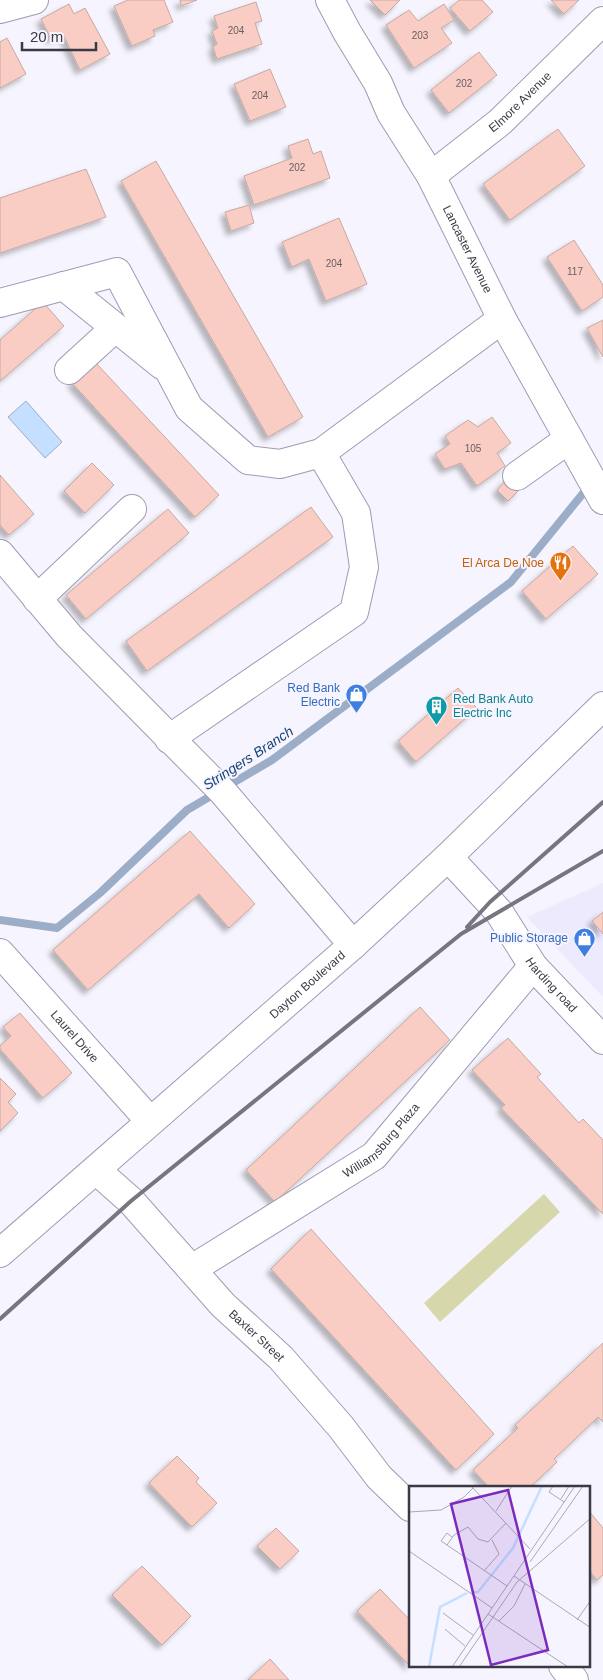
<svg xmlns="http://www.w3.org/2000/svg" width="603" height="1680" font-family="Helvetica,sans-serif">
<defs>
<filter id="shadow"><feDropShadow dx="-4.5" dy="4.5" stdDeviation="2.5" flood-color="#0004"/></filter>
</defs>
<rect width="100%" height="100%" fill="#f6f4fe"/>
<!-- built -->
<path fill="#edeafe" d="M603,883V997L527,917Z"/>
<!-- green -->
<path fill="#d6d8ac" d="M544,1194L560,1212L440,1322L424,1303Z"/>
<!-- water -->
<path fill="#c4dfff" stroke="#9badc7" d="M26,401L62,442L45,458L8,417Z"/>
<g fill="none" stroke-linecap="round" stroke-linejoin="round">
<!-- stream -->
<path stroke="#9badc7" stroke-width="8" d="M0,920L57,928L100,893L187,810L272,760L511,582L589,486"/>
</g>
<!-- building -->
<path fill="#f9cdc4" stroke="#c6a9a3" filter="url(#shadow)" d="M128,0H164L173,22L153,30L155,36L132,46L114,6Z
M180,0H197L181,6Z
M370,0H400L385,15Z
M459,0H482L493,12L470,31L450,8Z
M551,0H579L564,14Z
M256,2L262,21L255,23L262,44L217,59L213,47L217,44L212,31L218,28L214,16Z
M69,4L74,14L85,8L110,54L80,70L63,34L51,39L41,19Z
M444,4L454,20L441,28L452,43L414,68L386,25L409,10L418,21Z
M7,38L26,74L0,88V42Z
M479,52L497,75L449,113L431,90Z
M270,69L286,107L250,121L234,84Z
M558,129L585,166L510,220L483,184Z
M308,139L313,154L321,151L330,178L254,205L244,176L292,158L288,146Z
M156,161L303,417L268,437L121,181Z
M86,169L106,217L0,253V198Z
M249,205L254,223L231,231L225,212Z
M339,218L367,284L326,301L309,259L292,267L282,242Z
M574,240L603,285V297L582,311L547,257Z
M43,302L64,326L0,381V340Z
M603,320V357L587,328Z
M95,362L219,495L195,517L72,383Z
M492,417L511,443L497,453L505,466L477,486L461,463L445,469L435,454L450,444L445,436L468,420L478,427Z
M92,463L114,485L85,513L64,491Z
M0,475L34,514L9,535L0,525Z
M508,478L520,489L508,501L497,490Z
M311,507L333,537L147,671L126,641Z
M168,509L189,533L86,619L66,595Z
M573,546L598,574L546,619L522,591Z
M458,688L477,708L416,762L398,741Z
M190,831L255,904L229,928L199,894L88,990L53,950Z
M603,912V934L592,921Z
M420,1007L450,1040L275,1202L246,1170Z
M20,1013L72,1073L43,1098L0,1049V1046L11,1036L3,1027Z
M508,1038L541,1074L537,1077L579,1123L583,1119L603,1140V1214L501,1108L505,1105L472,1070Z
M0,1078L16,1094L8,1102L18,1113L0,1131Z
M311,1229L494,1434L456,1470L271,1269Z
M603,1343V1422L598,1417L554,1459L557,1462L529,1488H490L473,1470L518,1428L515,1425Z
M177,1456L199,1478L196,1482L217,1503L192,1527L149,1483Z
M589,1511L603,1528V1575L597,1580L589,1570Z
M276,1528L299,1551L280,1569L257,1546Z
M142,1566L191,1616L162,1645L112,1595Z
M380,1589L410,1620V1666L357,1611Z
M270,1659L289,1680H248Z"/>
<g fill="none" stroke-linecap="round" stroke-linejoin="round">
<defs>
<g id="minor">
<path id="s1" d="M330,0L347,32L378,83L391,113L431,176L502,319L603,500"/>
<path d="M0,9L34,0"/>
<path id="s2" d="M431,176L500,122L603,21"/>
<path d="M64,286L162,365"/>
<path d="M0,303L117,272L189,408L248,460L280,464L321,453L502,319"/>
<path d="M69,370L115,328"/>
<path d="M517,476L569,439"/>
<path d="M0,554L69,636L223,792L353,945"/>
<path d="M37,599L132,509"/>
<path d="M169,739L354,612L364,567L356,513L321,453"/>
<path id="s3" d="M448,857L499,912L533,966L603,1040"/>
<path id="s4" d="M0,953L150,1121"/>
<path id="s5" d="M96,1170L131,1201L223,1305L281,1358L341,1427L379,1477L410,1507"/>
<path id="s6" d="M192,1269L374,1156L533,966"/>
<path d="M563,1666L574,1680"/>
</g>
<g id="major">
<path id="s7" d="M0,1253L353,945L448,857L603,706"/>
</g>
</defs>
<!-- minor casing -->
<use href="#minor" stroke="#9f9bb3" stroke-width="30"/>
<!-- major casing -->
<use href="#major" stroke="#9f9bb3" stroke-width="30"/>
<!-- minor -->
<use href="#minor" stroke="#fff" stroke-width="28"/>
<!-- major -->
<use href="#major" stroke="#fff" stroke-width="28"/>
<!-- rail -->
<path stroke="#77757f" stroke-width="4" d="M467,927L490,902L603,802
M0,1319L131,1201L461,934L603,851"/>
</g>
<!-- icons -->
<defs>
<symbol id="restaurant-pin" viewBox="-11 -11 22 30"><path d="M0 17L-7.5 6A9.5 9.5 0 1 1 7.5 6Z" fill="#e8710a" stroke="#f6f4fe"/><path d="M-5-6h1v4h1v-4h1v4h1v-4h1v5L-1.5 .5V6h-2V.5L-5-1ZM5-6V6H3V1.5H1.5Q1.5-4 5-6Z" fill="#fff"/></symbol>
<symbol id="shop-pin" viewBox="-11 -11 22 30"><path d="M0 17L-7.5 6A9.5 9.5 0 1 1 7.5 6Z" fill="#3f7fe0" stroke="#f6f4fe"/><path d="M-5-2.5h2.3a2.7 3.5 0 0 1 5.4 0H5L5.5 6h-11ZM-1.5-2.5h3a1.5 2.3 0 0 0-3 0Z" fill="#fff"/></symbol>
<symbol id="building-pin" viewBox="-11 -11 22 30"><path d="M0 17L-7.5 6A9.5 9.5 0 1 1 7.5 6Z" fill="#0f9aa8" stroke="#f6f4fe"/><path d="M-4-6H4V6H1V3H-1V6H-4ZM-2.5-4.3h1.7v1.8h-1.7ZM.8-4.3h1.7v1.8H.8ZM-2.5-1h1.7V.8h-1.7ZM.8-1h1.7V.8H.8Z" fill="#fff"/></symbol>
</defs>
<g fill-rule="evenodd">
<use href="#restaurant-pin" x="548" y="550" width="25" height="34"/>
<use href="#shop-pin" x="344" y="682" width="25" height="34"/>
<use href="#building-pin" x="424" y="694" width="25" height="34"/>
<use href="#shop-pin" x="572" y="926" width="25" height="34"/>
</g>
<g text-anchor="middle" dominant-baseline="central" stroke-width="4" stroke-linejoin="round" paint-order="stroke">
<!-- number labels -->
<g font-size="10" fill="#6a5e63">
<text x="236" y="30">204</text>
<text x="420" y="35">203</text>
<text x="464" y="83">202</text>
<text x="260" y="95">204</text>
<text x="297" y="167">202</text>
<text x="334" y="263">204</text>
<text x="575" y="271">117</text>
<text x="473" y="448">105</text>
</g>
<!-- street labels -->
<g font-size="12" fill="#3b3943" stroke="#f6f4fe">
<text stroke="none"><textPath href="#s2" startOffset="116">Elmore Avenue</textPath></text>
<text stroke="none"><textPath href="#s1" startOffset="285">Lancaster Avenue</textPath></text>
<text stroke="none"><textPath href="#s7" startOffset="408">Dayton Boulevard</textPath></text>
<text stroke="none"><textPath href="#s3" startOffset="165">Harding road</textPath></text>
<text stroke="none"><textPath href="#s4" startOffset="112">Laurel Drive</textPath></text>
<text stroke="none"><textPath href="#s6" startOffset="230">Williamsburg Plaza</textPath></text>
<text stroke="none"><textPath href="#s5" startOffset="231">Baxter Street</textPath></text>
</g>
<!-- food labels -->
<g font-size="12" fill="#c56008" stroke="#f6f4fe" text-anchor="end">
<text x="544" y="563">El Arca De Noe</text>
</g>
<!-- shop labels -->
<g font-size="12" fill="#366cbe" stroke="#f6f4fe" text-anchor="end">
<text x="340" y="688">Red Bank<tspan x="340" dy="14">Electric</tspan></text>
<text x="568" y="938">Public Storage</text>
</g>
<!-- culture labels -->
<g font-size="12" fill="#0d838f" stroke="#f6f4fe" text-anchor="start">
<text x="453" y="699">Red Bank Auto<tspan x="453" dy="14">Electric Inc</tspan></text>
</g>
<!-- water labels -->
<g font-size="14" font-style="italic" fill="#174575" stroke="#f6f4fe">
<text transform="translate(248 758) rotate(-33)">Stringers Branch</text>
</g>
</g>
<!-- overview -->
<g transform="translate(409 1486)">
<rect width="181" height="181" fill="#f6f4fe"/>
<path fill="none" stroke="#c4dfff" stroke-width="2.5" d="M62,106H69L104,62L133,0M20,181L31,121L58,107"/>
<path fill="none" stroke="#aba9b3" stroke-width="1" d="M62,0L121,63M144,0L140,6L155,16M152,13L160,0M87,25L103,0M0,26L32,24L55,11L64,2M97,37L79,56L69,53L59,41L45,49L38,59L98,100M38,59L32,55L38,47L43,51M0,65L83,122M121,76L174,0M75,85L90,68L83,54M105,90L182,142M34,127L64,149M79,128L159,181M168,134L182,114M90,135L105,120L116,98M36,143L56,160M43,181L166,0M50,181L108,96L182,32"/>
<path fill="#7b2cbf" fill-opacity="0.15" stroke="#7b2cbf" stroke-width="2.5" d="M99,4L139,164L82,179L42,18Z"/>
<rect width="181" height="181" fill="none" stroke="#3b3943" stroke-width="2.5"/>
</g>
<!-- scale -->
<path d="M22 42v8h74v-8" fill="none" stroke="#3b3943" stroke-width="2.5"/>
<text x="30" y="42" font-size="15" fill="#3b3943" stroke="#f6f4fe" stroke-width="4" paint-order="stroke">20 m</text>
</svg>
